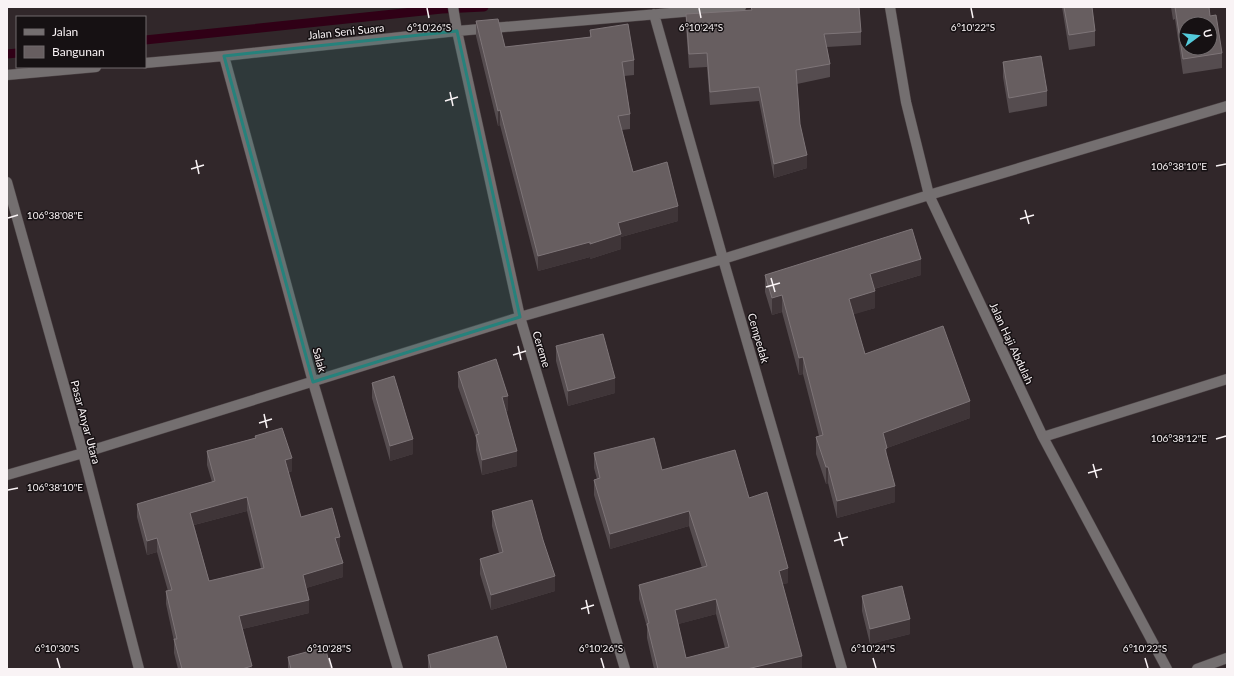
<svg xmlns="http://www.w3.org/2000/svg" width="1234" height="676" font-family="Lato,sans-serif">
<rect width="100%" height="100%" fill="#31272a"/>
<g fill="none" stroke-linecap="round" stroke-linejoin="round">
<!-- stream -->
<path stroke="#300016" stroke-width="9" d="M145,40L442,9L484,7
M7,54L17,53"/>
<defs>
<path id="minor" d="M453,7L457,31L520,317L625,669
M890,7L906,102L929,195L1043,437L1167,669
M654,14L723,259L842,669
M224,56L313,382L398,669
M145,63L224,56L457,31L741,7
M7,75L96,67
M7,182L83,453L139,669
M1043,437L1227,379
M7,475L83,453L520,317L723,259L929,195L1227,106
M1197,669L1227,658"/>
</defs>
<!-- minor casing -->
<use href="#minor" stroke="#4d4446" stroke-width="11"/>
<!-- minor -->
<use href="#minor" stroke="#746f70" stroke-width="10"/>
</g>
<!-- wall -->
<path fill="#554c4f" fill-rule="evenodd" d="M1062,7H1092L1095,31V46L1069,50Z
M1171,7H1209L1210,16L1222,53V68L1183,74L1175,19L1173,20Z
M686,14L861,32V45L827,47L830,64V77L797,84L800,124L807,168L774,178L759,101L710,105L707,67L689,68L686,27Z
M476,21L505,47L590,37V30L634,60V75L624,76L630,114V129L622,130L633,172L678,221L621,237V249L590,259V257L538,271L500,125L498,126L476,36Z
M1003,62L1047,91V106L1009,113L1003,77Z
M765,275H921L874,289L875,308L853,314L865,354L970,418L887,448V457L895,502L837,518L828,483L826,484L816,454V437L819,436L803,374L799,375L782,312L772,315L765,292Z
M556,346L615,393L568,406L556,361Z
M458,372L508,411H506L517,466L482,475L476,450V438L458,387Z
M372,383L413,454L390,461L372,398Z
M255,436L292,471L288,473L301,517L340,551H339L343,577L306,588L309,613L242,629L252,669H178L174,653V641L166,604V591H168L157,552L147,555L137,517V504L212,482L207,465V451L255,438ZM247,511L261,568L209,581L194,525Z
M594,453L662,470L749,498L788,583L782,584L802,669H654L647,638V627L639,599V585L702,568L689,526L610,549L594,495V480L597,479L594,468ZM716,614L725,648L686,658L678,624Z
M492,511L543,540L555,591L491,610L480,574V559L499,553L492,526Z
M862,596L910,634L870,644L862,611Z
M428,655L507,669H428Z
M288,657L331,669H288Z"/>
<!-- shaded-wall -->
<path fill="#3f3538" d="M500,110V125L498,126V111Z
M807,155V168L774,178V164Z
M678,206V221L621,237V249L590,259V244L618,223Z
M590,242V257L538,271V256Z
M921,259V275L870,290V274Z
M875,291V308L849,316V299Z
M782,295V312L772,315V298Z
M803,357V374L799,375V358Z
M615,378V393L568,406V391Z
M508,396V411L502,412V397Z
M970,401V418L887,448V465L883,433Z
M413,439V454L390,461V446Z
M517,451V466L482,475V460Z
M292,458V471L285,474V460Z
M826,467H828V483L826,484Z
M895,486V502L837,518V501Z
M247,497V511L190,526V513Z
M689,511V526L610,549V534Z
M340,537V551L335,552V538Z
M157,538V552L147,555V541Z
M343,563V577L303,589V575Z
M788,568V583L779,585V571Z
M555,576V591L491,610V595Z
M716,599V614L675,625V610Z
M309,600V613L239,630V616Z
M910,619V634L870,644V629Z
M802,656V669H747Z
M252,666V669H242Z"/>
<!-- building -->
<path fill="#675e60" stroke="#7e7578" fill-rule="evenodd" d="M751,7H859L861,32L824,34L830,64L796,70L800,124L807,155L774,164L759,87L710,92L707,53L689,54L686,14L752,10Z
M1064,7H1092L1095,31L1069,35Z
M1175,7H1209L1210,16L1216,15L1222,53L1183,59ZM1186,24H1210V48H1186Z
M498,19L505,47L591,37L590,30L628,24L634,60L622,62L630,114L618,116L633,172L667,162L678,206L618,223L621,234L590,244V242L538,256L500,110L498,111L476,21Z
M1041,56L1047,91L1009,98L1003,62Z
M912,229L921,259L870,274L875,291L849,299L865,354L943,326L970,401L883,433L887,448L885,449L895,486L837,501L828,467H826L816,437L823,435L803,357L799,358L782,295L772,298L765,275Z
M603,334L615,378L568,391L556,346Z
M496,359L508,396L502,397L517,451L482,460L476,435L479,434L458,372Z
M394,376L413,439L390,446L372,383Z
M282,428L292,458L285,460L301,517L332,508L340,537L335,538L343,563L303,575L309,600L239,616L252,666L242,669H182L174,639H177L166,591L172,590L157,538L147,541L137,504L215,481L207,451L256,438L255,436ZM247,497L264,568L209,581L190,513Z
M654,438L662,470L735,450L749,498L767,492L788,568L779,571L802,656L747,669H658L647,624L649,623L639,585L707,566L689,511L610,534L594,480L600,478L594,453ZM716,599L729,647L686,658L675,610Z
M532,500L543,540L555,576L491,595L480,559L503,552L492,511Z
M902,586L910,619L870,629L862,596Z
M497,636L507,669H431L428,655Z
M325,647L331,669H291L288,657Z"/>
<!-- marked area -->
<path fill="#26827c" fill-opacity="0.2" stroke="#26827c" stroke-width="3" stroke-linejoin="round" d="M457,31L520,317L313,382L224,56Z"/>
<!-- ticks -->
<path fill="none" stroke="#f9f3f5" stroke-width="1.5" d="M427,8L429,18M699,8L701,18M971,8L973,18M450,92L453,106M445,101L458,97M196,160L199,174M1216,166L1226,164M191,169L204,165M1025,210L1029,224M8,218L18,215M1020,219L1034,215M771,278L775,292M766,287L780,283M518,346L521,360M513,355L526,351M264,414L267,428M259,423L272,419M1216,439L1226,436M1093,464L1097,478M1088,473L1102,469M8,490L18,488M839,532L843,546M834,541L848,537M586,600L589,614M581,609L594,605M57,658L60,668M329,658L332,668M601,658L604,668M873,658L876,668M1145,658L1148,668"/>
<g text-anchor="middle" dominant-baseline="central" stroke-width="3" stroke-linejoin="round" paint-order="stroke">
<!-- street labels -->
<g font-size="11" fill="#f9f3f5" stroke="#161113">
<text transform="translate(346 31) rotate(-6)">Jalan Seni Suara</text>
<text transform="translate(759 338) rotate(74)">Cempedak</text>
<text transform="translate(1012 343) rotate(65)">Jalan Haji Abdulah</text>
<text transform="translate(542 349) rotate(73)">Cereme</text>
<text transform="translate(320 360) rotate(75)">Salak</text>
<text transform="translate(86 422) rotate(75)">Pasar Anyar Utara</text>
</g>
</g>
<g font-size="10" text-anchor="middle" fill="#f9f3f5" stroke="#161113" stroke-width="3" stroke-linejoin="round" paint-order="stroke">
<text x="429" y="31">6°10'26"S</text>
<text x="701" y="31">6°10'24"S</text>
<text x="973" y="31">6°10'22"S</text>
<text x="1179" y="170">106°38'10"E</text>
<text x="55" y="219">106°38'08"E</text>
<text x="1179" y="442">106°38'12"E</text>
<text x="55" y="491">106°38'10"E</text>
<text x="57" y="652">6°10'30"S</text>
<text x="329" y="652">6°10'28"S</text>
<text x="601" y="652">6°10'26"S</text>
<text x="873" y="652">6°10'24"S</text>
<text x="1145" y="652">6°10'22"S</text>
</g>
<!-- border -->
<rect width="1234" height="676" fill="none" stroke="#f9f3f5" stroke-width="16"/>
<!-- legend -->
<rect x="16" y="16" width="130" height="52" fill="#161113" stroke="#716b6d"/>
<rect x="24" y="29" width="20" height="6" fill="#746f70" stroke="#716b6d"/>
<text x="52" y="36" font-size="12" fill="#f9f3f5">Jalan</text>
<rect x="24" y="46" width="20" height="12" fill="#675e60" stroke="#716b6d"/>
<text x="52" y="56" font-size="12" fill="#f9f3f5">Bangunan</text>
<!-- north arrow -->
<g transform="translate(1198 36) rotate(75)"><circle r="19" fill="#161113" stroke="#716b6d"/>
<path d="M0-3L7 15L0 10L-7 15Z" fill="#53cbdb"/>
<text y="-6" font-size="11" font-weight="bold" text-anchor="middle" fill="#f9f3f5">U</text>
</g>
</svg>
